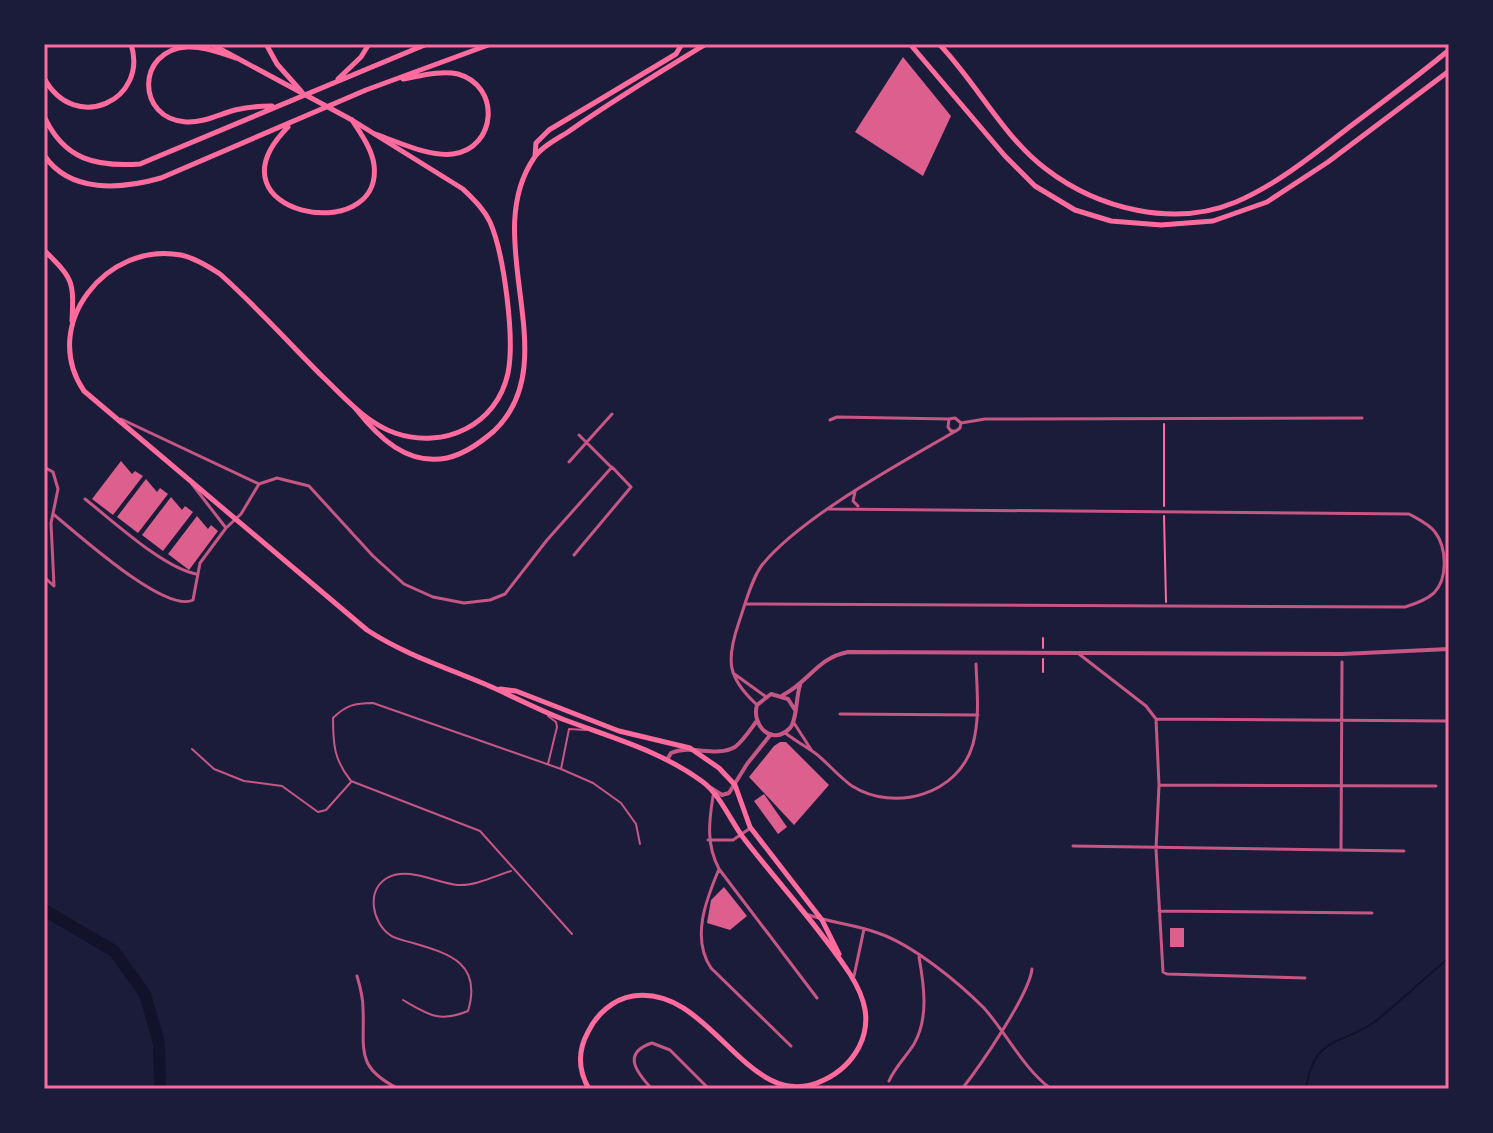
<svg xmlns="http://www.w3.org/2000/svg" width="1493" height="1133" font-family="'Asap Condensed',sans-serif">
<rect width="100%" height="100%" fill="#1b1b3a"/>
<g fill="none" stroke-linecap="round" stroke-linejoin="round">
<!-- stream -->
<path stroke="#12122b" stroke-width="2" d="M1306,1089C1314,1032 1345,1046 1377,1020C1402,1000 1424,978 1449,958"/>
<!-- river -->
<path stroke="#12122b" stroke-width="12" d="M44,910L114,951L145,994L159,1043L160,1089"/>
</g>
<!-- building -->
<path fill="#dd5f8e" d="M903,57L951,116L923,176L855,132Z
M121,461L132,474L135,471L143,476L113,515L92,499Z
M146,479L157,492L160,488L168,494L138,533L117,517Z
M171,497L182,510L185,506L193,512L163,551L142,535Z
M197,516L208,529L211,525L218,531L189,570L168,554Z
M780,742H786L829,785L794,825L749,777L774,746Z
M764,794L787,827L778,834L754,801Z
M724,887L747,916L730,930L707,923L711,900Z
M1170,928H1184V947H1170Z"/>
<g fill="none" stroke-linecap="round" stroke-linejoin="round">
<!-- path -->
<path stroke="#ff6b9d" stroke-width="2" d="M1164,424V506
M1164,516L1166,602
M1043,648V638
M1043,672V659"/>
<!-- service -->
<path stroke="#c65784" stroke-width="2" d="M192,749L214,769L244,781L282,786L318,812L326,810L351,782
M548,764L557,727L556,722L548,716
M561,769L569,729L586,730
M572,934L480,831L351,781C334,760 333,744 333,718C346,705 355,703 373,703L561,769L593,783L621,803L636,824L640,844
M403,1000C429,1015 439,1023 468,1011C482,964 451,954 413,943C406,941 395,939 390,935C372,922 366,891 387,878C408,866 436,883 458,885C475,886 495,876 511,871"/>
<!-- minor -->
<path stroke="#c65784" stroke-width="3" d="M121,419L259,484
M830,420L837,417L949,419
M961,423L960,428L956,431H951L948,427L949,419L955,418L961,423L985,419L1362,418
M579,435L611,467
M569,462L612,414
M44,467L53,472L58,489L51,523L54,586L44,577
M192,484L226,528
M259,484L277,478L309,486L373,556L404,584L433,597L464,603L490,600L505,594L547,540L612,467L631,487L574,555
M855,492L853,501L858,506
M85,499C113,521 162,567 196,574
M53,514C78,534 165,614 193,600L200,563L226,528L241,514L259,484
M746,604L1405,607C1415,604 1426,600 1434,593C1448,578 1447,548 1435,532C1429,524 1418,519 1409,514L829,509
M1079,654L1146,706L1156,719L1159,785L1156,849L1163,972L1167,974L1305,978
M733,673L765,696
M756,704C727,677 726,660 739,622C745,605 751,580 762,565C801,517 899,464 954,432
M840,714L978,715
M1156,719L1446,721
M794,723L812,751
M784,732C794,740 805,746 815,753C828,763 839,777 852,786C895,813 959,794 973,744C980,717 977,691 976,664
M1159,785L1436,786
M713,796C709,822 706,844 719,869L817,998
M708,840H733L749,829
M1073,846L1404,851
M1341,849L1342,662
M719,869C706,900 691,938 711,968L791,1046
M1159,911L1372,913
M806,914C830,923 855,924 878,933C913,945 958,982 984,1008C1007,1034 1023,1068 1051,1089
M357,976C360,986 363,997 363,1008C365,1049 354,1067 399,1089
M854,976L864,929
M889,1081C895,1067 906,1057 914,1044C929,1018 924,985 919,957
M652,1089C637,1073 621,1053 652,1043L670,1050L709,1089
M962,1089C980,1066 1029,995 1032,969"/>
<!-- tertiary -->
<path stroke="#c65784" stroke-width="4" d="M783,695C809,682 817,658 848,652L1342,654L1449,649
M795,710L788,699L771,694L757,705C751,725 772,747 790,728C797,720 796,697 800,685
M667,760L671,753C692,744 716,758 735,747C743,741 750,730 756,722
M711,788L722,795L729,793L747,764L771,734"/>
<!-- primary -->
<path stroke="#ff6b9d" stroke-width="5" d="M211,44L352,120L463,189C473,199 484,209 490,222C504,254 515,338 508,373C497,425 444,450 395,433C366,423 345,398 323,377C289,343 256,306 220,274C208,266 195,258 181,255C107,241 39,325 84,391L367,630C407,656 451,669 494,688C518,699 541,711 565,720C613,738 661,751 703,782C719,794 730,819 742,836C777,882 818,925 850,974C865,998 872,1021 859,1047C851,1062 839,1073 824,1080C748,1118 712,984 633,996C613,999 596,1015 588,1032C577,1052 578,1070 589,1089
M500,689L516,691L619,731L690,748L719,768L735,785L750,827L822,920L839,954"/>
<!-- trunk -->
<path stroke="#ff6b9d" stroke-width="5" d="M266,44L277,64L301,91
M910,44L1005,156L1035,186L1075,210L1111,221L1161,225L1213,221L1267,202L1328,162L1449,71
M939,44C975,81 1005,139 1046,169C1098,209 1174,228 1236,202C1278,184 1317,152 1352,125C1385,100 1418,76 1449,50
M236,58C220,53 204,46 187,47C136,50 136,119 186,122C203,123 220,114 235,110C248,107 260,106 272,106
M44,78C75,135 149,100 131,44
M338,79L361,57L369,44
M44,116C64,160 96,167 140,164L427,44
M288,127C201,215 384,248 374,165C372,149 361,134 352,120
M375,134C399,142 428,157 453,154C497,148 501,86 458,74C441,70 420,76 403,79
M44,155C70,194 122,189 161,178L366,90L491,44
M535,156L536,143L549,130L676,54L682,44
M44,250C73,279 74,280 72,321
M356,409C378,437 407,466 447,458C465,454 480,443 494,431C568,361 478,240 534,158C541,147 557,139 568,132C612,101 660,72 706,44"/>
</g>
<!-- border -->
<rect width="1493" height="1133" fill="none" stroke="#1b1b3a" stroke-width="92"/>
<rect x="46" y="46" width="1401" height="1041" fill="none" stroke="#ff6b9d" stroke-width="3"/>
</svg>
